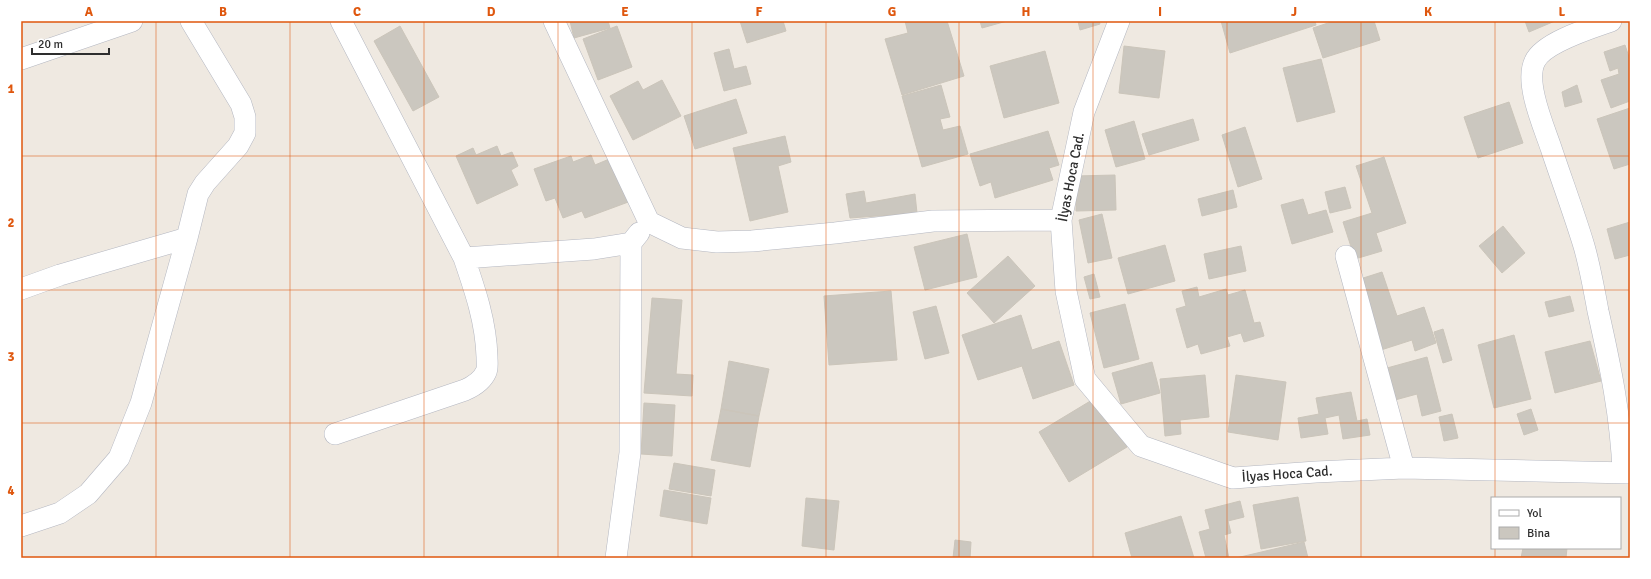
<svg xmlns="http://www.w3.org/2000/svg" width="1651" height="579" font-family="Signika,sans-serif">
<rect width="100%" height="100%" fill="#efe9e1"/>
<!-- building -->
<path fill="#cbc7bf" stroke="#cbc5ba" d="M570,21H608L610,28L574,38Z
M740,21H783L786,31L747,43Z
M905,21H947L964,76L902,95L885,39L908,33Z
M980,21H1007L982,28Z
M1078,21H1099L1100,24L1080,30Z
M1221,21H1315L1316,25L1230,53Z
M1334,21H1374L1380,40L1323,58L1313,28Z
M1525,21H1555L1529,32Z
M400,26L439,97L413,111L374,41Z
M617,26L632,67L598,80L583,39Z
M1625,45L1630,60V101L1611,108L1601,80L1619,74L1618,68L1610,71L1604,52Z
M1124,46L1165,51L1159,98L1119,93Z
M729,49L734,69L746,66L751,84L724,91L714,53Z
M1045,51L1059,103L1004,118L990,66Z
M1321,59L1335,112L1297,122L1283,68Z
M662,80L681,116L633,140L610,96L638,81L643,90Z
M941,85L950,117L940,119L943,130L960,126L968,154L922,167L902,96Z
M1577,85L1582,102L1565,107L1562,92Z
M736,99L747,133L695,149L684,116Z
M1509,102L1523,143L1478,158L1464,117Z
M1630,108V164L1614,169L1597,119Z
M1193,119L1199,140L1149,155L1142,134Z
M1134,121L1145,159L1116,167L1105,130Z
M1245,127L1262,179L1238,187L1222,135Z
M1048,131L1059,165L1049,168L1053,180L995,198L991,182L980,186L970,154Z
M785,136L791,162L778,166L788,212L750,221L733,148Z
M497,146L501,156L512,152L518,166L511,170L518,185L477,204L456,156L473,148L476,155Z
M591,155L595,165L614,157L631,201L585,218L582,211L563,218L555,198L546,201L534,169L571,156L573,162Z
M1384,157L1406,223L1376,233L1382,251L1355,259L1343,222L1372,213L1356,166Z
M1115,175L1116,210L1076,211V176Z
M1345,187L1351,208L1330,213L1325,192Z
M1233,190L1237,207L1202,216L1198,199Z
M864,191L866,203L915,194L917,213L850,218L846,194Z
M1303,199L1308,215L1326,210L1333,232L1292,244L1281,205Z
M1102,214L1112,258L1088,263L1079,220Z
M1630,222V255L1615,259L1607,229Z
M1503,226L1525,253L1502,273L1479,246Z
M967,234L977,277L925,290L914,247Z
M1165,245L1175,281L1128,294L1118,258Z
M1241,246L1246,271L1209,279L1204,254Z
M1008,256L1035,286L994,323L967,293Z
M1382,272L1397,316L1424,307L1436,343L1415,351L1412,340L1381,350L1357,280Z
M1094,274L1100,297L1090,299L1084,277Z
M1197,287L1199,297L1226,289L1228,295L1245,290L1254,323L1260,322L1264,336L1244,342L1241,333L1227,337L1230,346L1201,354L1198,344L1187,348L1176,309L1186,306L1182,291Z
M891,291L897,360L829,365L824,296Z
M1570,296L1574,311L1549,317L1545,302Z
M652,298L682,300L676,374L693,375L692,396L644,393Z
M1125,304L1139,359L1104,368L1090,313Z
M936,306L949,353L925,359L913,312Z
M1021,315L1032,350L1059,341L1074,385L1033,399L1022,366L978,380L962,335Z
M1443,329L1452,360L1443,363L1434,332Z
M1514,335L1531,399L1494,408L1478,345Z
M1590,341L1601,381L1555,393L1545,352Z
M1427,357L1441,411L1422,416L1417,394L1395,400L1387,368Z
M729,361L769,369L759,416L721,409Z
M1152,362L1160,393L1121,404L1112,373Z
M1205,375L1209,417L1180,420L1181,434L1165,436L1160,379Z
M1236,375L1286,382L1278,440L1228,432Z
M1351,392L1357,421L1367,419L1370,435L1343,439L1339,415L1325,418L1328,434L1301,438L1298,418L1319,414L1316,398Z
M1097,397L1127,447L1069,482L1039,432Z
M644,403L675,405L672,456L641,454Z
M721,409L759,416L750,467L711,460Z
M1531,409L1538,430L1524,435L1517,414Z
M1452,414L1458,438L1444,441L1439,417Z
M674,463L715,470L711,496L669,489Z
M664,490L711,498L707,524L660,516Z
M1298,497L1306,541L1261,549L1253,505Z
M806,498L839,501L834,550L802,546Z
M1240,501L1244,517L1228,521L1231,533L1224,535L1229,558H1206L1199,532L1210,529L1205,510Z
M1181,516L1194,558H1132L1125,533Z
M955,540L971,542L970,558H953Z
M1304,542L1308,558H1236Z
M1523,548H1567L1566,558H1521Z"/>
<g fill="none" stroke-linecap="round" stroke-linejoin="round">
<defs>
<path id="minor" d="M554,21L649,222L682,238L717,242L752,241L835,233L933,221L1061,220
M1119,21L1084,112L1061,220L1066,291L1085,379L1141,446L1233,478L1316,472L1404,468L1630,473
M1611,21C1591,28 1544,42 1535,61C1524,82 1544,127 1551,148C1562,181 1574,213 1584,246C1590,267 1594,289 1598,311C1610,364 1621,417 1623,472
M21,59L132,21
M1346,256L1404,468
M464,258L594,249L631,243L639,233
M21,289L60,275L187,238
M335,434L465,390C474,386 482,381 486,372C488,368 487,362 487,357C486,322 475,290 464,258L341,21
M21,526L60,513L88,494L119,458L141,403L187,238L198,194L205,183L238,146L245,133V117L241,104L191,21
M616,558L630,453L631,243"/>
</defs>
<!-- minor casing -->
<use href="#minor" stroke="#b4b7c1" stroke-width="22"/>
<!-- minor -->
<use href="#minor" stroke="#fff" stroke-width="21"/>
</g>
<!-- grid -->
<path fill="none" stroke="#df570e" stroke-width="1" stroke-opacity="0.55" d="M156,21V558M290,21V558M424,21V558M558,21V558M692,21V558M826,21V558M959,21V558M1093,21V558M1227,21V558M1361,21V558M1495,21V498M21,156H1630M21,290H1630M21,423H1630M1495,548V558"/>
<g text-anchor="middle" dominant-baseline="central" stroke-width="3" stroke-linejoin="round" paint-order="stroke">
<!-- street labels -->
<g font-size="14" fill="#2e2e2e" stroke="#fff">
<text transform="translate(1071 177) rotate(-79)">İlyas Hoca Cad.</text>
<text transform="translate(1287 474) rotate(-4)">İlyas Hoca Cad.</text>
</g>
</g>
<!-- border -->
<rect width="1651" height="579" fill="none" stroke="#ffffff" stroke-width="44"/>
<!-- legend -->
<rect x="1491" y="497" width="130" height="52" fill="#ffffff" stroke="#ababab"/>
<rect x="1499" y="510" width="20" height="6" fill="#ffffff" stroke="#ababab"/>
<text x="1527" y="517" font-size="12" fill="#2e2e2e">Yol</text>
<rect x="1499" y="527" width="20" height="12" fill="#cbc7bf" stroke="#ababab"/>
<text x="1527" y="537" font-size="12" fill="#2e2e2e">Bina</text>
<!-- scale -->
<path d="M32 48v6h77v-6" fill="none" stroke="#2e2e2e" stroke-width="2"/>
<text x="38" y="48" font-size="12" fill="#2e2e2e" stroke="#ffffff" stroke-width="3" paint-order="stroke">20 m</text>
<rect x="22" y="22" width="1607" height="535" fill="none" stroke="#df570e" stroke-width="1.5"/>
<g font-size="13" text-anchor="middle" font-weight="bold" fill="#df570e">
<text x="89" y="16">A</text>
<text x="223" y="16">B</text>
<text x="357" y="16">C</text>
<text x="491" y="16">D</text>
<text x="625" y="16">E</text>
<text x="759" y="16">F</text>
<text x="892" y="16">G</text>
<text x="1026" y="16">H</text>
<text x="1160" y="16">I</text>
<text x="1294" y="16">J</text>
<text x="1428" y="16">K</text>
<text x="1562" y="16">L</text>
<text x="11" y="93">1</text>
<text x="11" y="227">2</text>
<text x="11" y="361">3</text>
<text x="11" y="495">4</text>
</g>
</svg>
